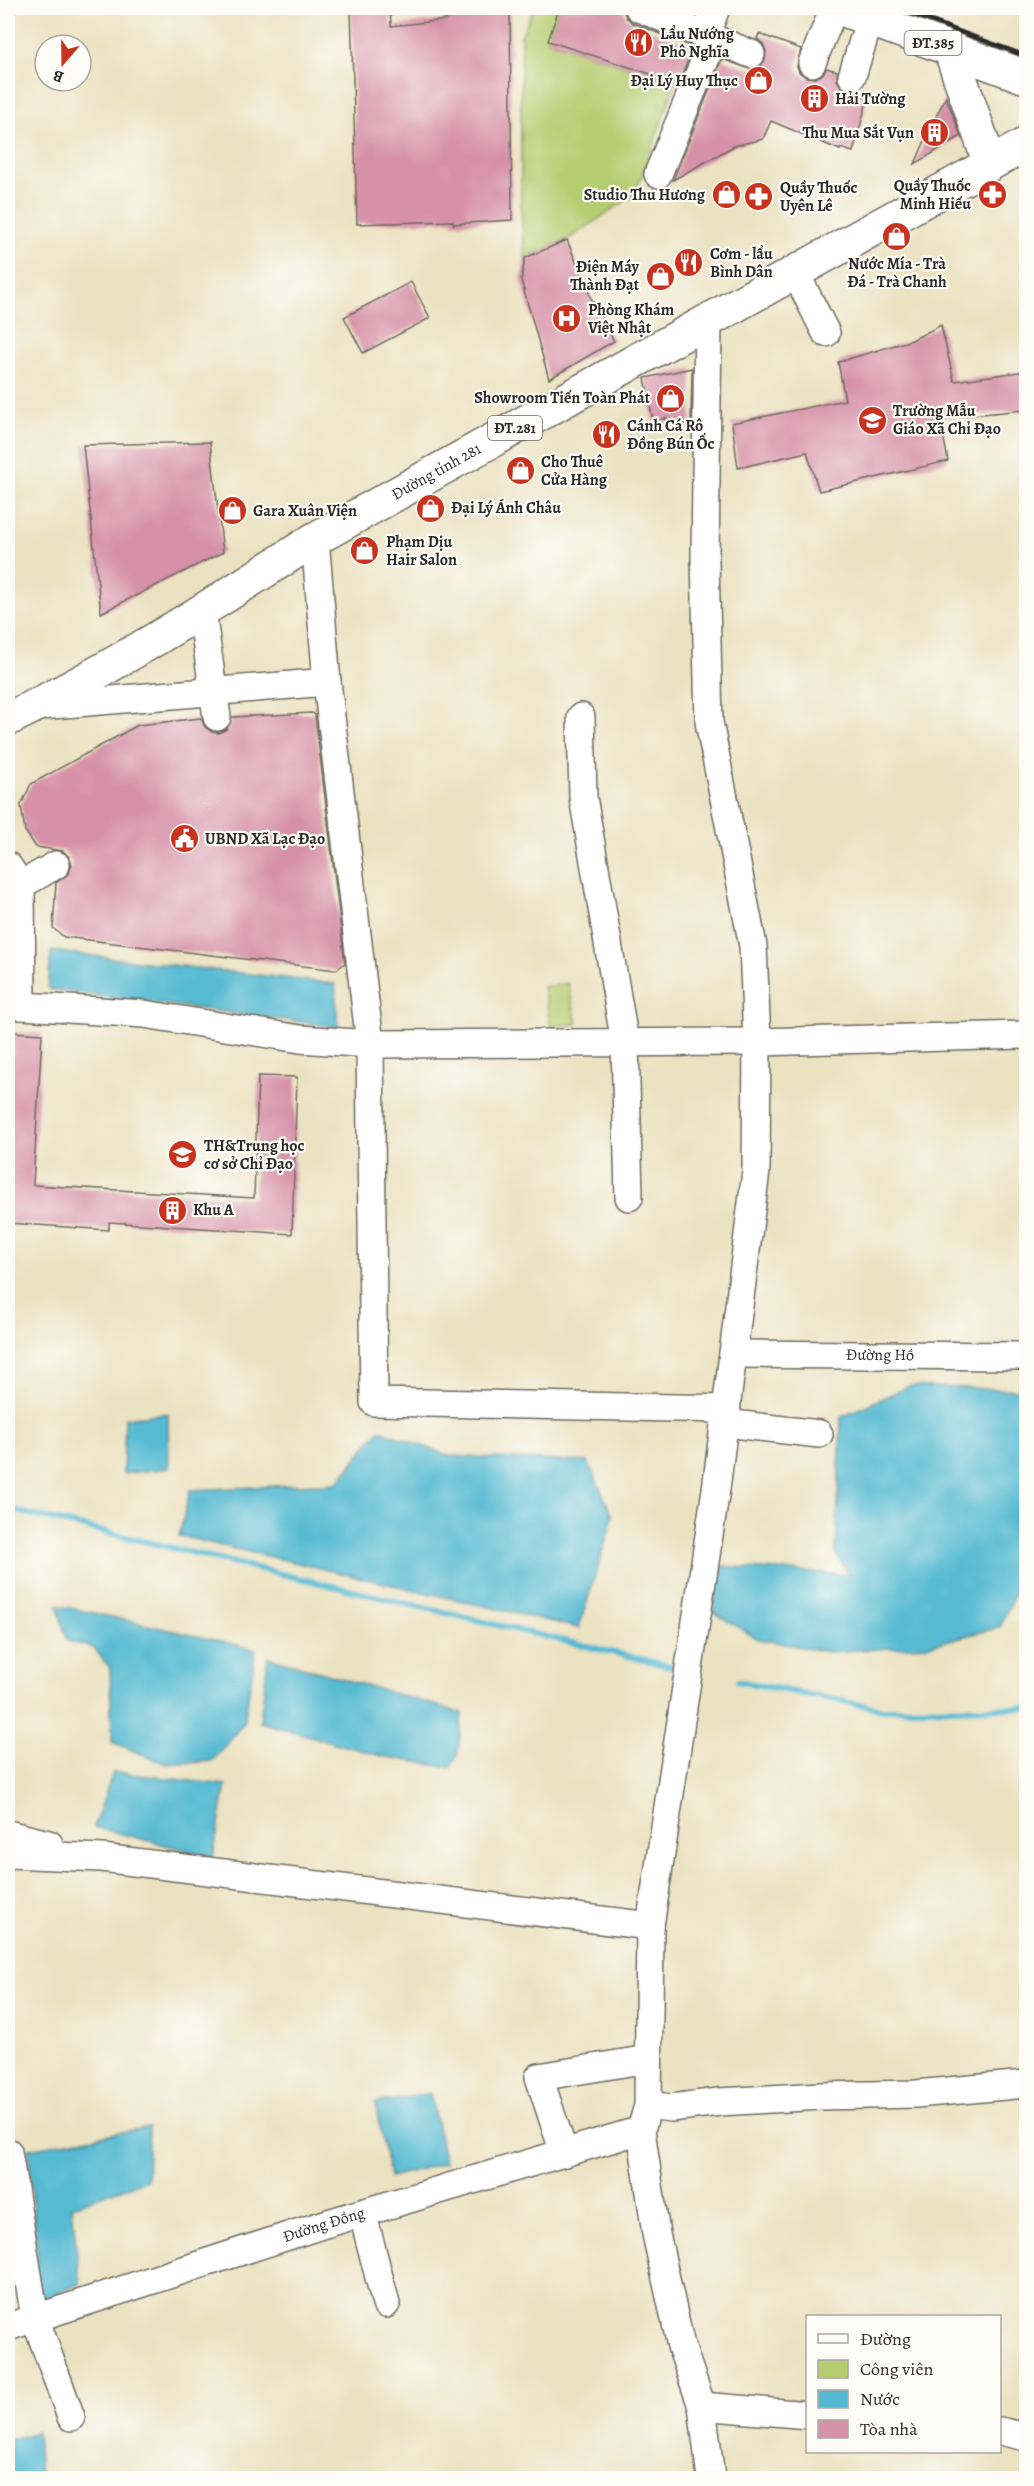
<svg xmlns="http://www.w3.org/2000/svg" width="1034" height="2486" font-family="Alegreya,serif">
<rect width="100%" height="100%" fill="#fdfcf7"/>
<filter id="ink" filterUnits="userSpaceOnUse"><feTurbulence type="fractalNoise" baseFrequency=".0167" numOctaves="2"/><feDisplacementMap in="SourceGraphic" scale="12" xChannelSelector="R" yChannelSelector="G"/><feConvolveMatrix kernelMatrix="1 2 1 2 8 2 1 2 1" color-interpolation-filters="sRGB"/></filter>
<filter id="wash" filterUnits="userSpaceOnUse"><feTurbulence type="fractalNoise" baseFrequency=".008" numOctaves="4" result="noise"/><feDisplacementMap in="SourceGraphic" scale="24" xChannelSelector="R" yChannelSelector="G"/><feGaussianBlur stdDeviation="1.35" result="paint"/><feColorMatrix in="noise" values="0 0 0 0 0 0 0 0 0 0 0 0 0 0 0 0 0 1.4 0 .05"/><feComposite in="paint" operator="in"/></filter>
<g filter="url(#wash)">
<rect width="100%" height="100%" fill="#ebe2c1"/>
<!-- green -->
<path fill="#b6cd71" stroke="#707c4e" stroke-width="1.5" d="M534,8H559L548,41L676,82L635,194L567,240L525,258L521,210V36Z
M568,983L577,1024L551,1026L543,987Z"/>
<!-- water -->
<path fill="#54bad2" stroke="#40727e" stroke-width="1.5" d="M51,951L335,984L338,1027L48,989Z
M909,1386L1026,1390V1575H1023L1000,1627L926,1646L829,1652L758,1639L713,1612L719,1566L850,1575L836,1555L841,1417Z
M168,1413L169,1468L123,1474L125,1418Z
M379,1430L450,1456L588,1462L613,1517L579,1628L179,1536L190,1490L337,1483Z
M57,1605L256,1649L244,1723L212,1761L166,1764L112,1742L110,1668L94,1648L67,1641Z
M268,1657L462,1713L458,1753L451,1768L381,1756L260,1722Z
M113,1772L226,1785L213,1857L94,1827Z
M430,2093L445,2163L390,2177L375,2103Z
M149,2127L147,2180L72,2206L80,2284L41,2300L28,2149Z
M37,2432L40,2478H8V2440Z"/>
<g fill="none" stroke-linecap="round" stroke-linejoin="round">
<!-- stream -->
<path stroke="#54bad2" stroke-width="6" d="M8,1509L670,1666
M738,1681L883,1709L1026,1708"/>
</g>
<g id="blocks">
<!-- building -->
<path fill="#d690a7" d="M351,8H390L391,26L446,20V8H510L512,220L453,224V221L357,224Z
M559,8H623L626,17L633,23L693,47L679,83L548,41Z
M759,34L801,49L797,66L799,72L806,77L815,78L822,75L827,68L837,71V80L841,87L868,98L853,152L840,148V150L771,121L763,139L734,146L673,180L722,59L753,70L760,67L765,60L766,51L763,44L757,39Z
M946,97L961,136L915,164L933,122Z
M567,240L591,298L614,341L549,379L521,280L525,258Z
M411,282L430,318L363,353L344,317Z
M941,325L954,381L1026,371V410L940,418L948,461L819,491L807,452L738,468L732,423L845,400L838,362L912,340Z
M692,368L691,423L666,426V418L653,421L645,378Z
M210,442L223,552L101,613L83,445Z
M312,713L315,715L345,963L336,970L64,937L53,928L56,883L69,873L72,864L69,857L63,851L36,847L25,831L21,805L31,784L138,725L201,718L205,727L212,732L219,733L227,729L232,717Z
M13,1032L42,1034L33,1185L254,1198L258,1076L297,1077L292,1234L109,1222V1230L8,1223V1113Z"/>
</g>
</g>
<g filter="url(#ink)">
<use href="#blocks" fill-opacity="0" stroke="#6e6b60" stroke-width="1.5"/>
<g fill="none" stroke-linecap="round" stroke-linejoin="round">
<defs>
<g id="minor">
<path d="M639,8L751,54"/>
<path d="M706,35L716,8"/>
<path d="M812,63L834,8"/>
<path d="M852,76L870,19"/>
<path d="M658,174L714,38"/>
<path d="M795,272L826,333"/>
<path d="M708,320L705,559L709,722L753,946L757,1042L756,1171L716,1489L650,1926L648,2105L671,2108L719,2102L821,2096L916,2094L1026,2084"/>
<path d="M315,539L327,682L370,1044L374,1402L727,1409"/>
<path d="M202,612L217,717"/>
<path d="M40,706L327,682"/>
<path d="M581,717L583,797L625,1043L629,1197"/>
<path d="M8,866L21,885L22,1006"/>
<path d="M21,885L56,865"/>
<path d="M8,1005L144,1014L300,1039L370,1044L757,1042L1026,1035"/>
<path id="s1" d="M733,1354L1026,1356"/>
<path d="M725,1423L819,1434"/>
<path d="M8,1834L49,1844"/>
<path d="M8,1854L102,1858L650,1926"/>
<path d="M646,2112L641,2130L656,2234L681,2346L702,2406L711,2478"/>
<path d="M8,2152L35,2318L71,2417"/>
<path d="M564,2153L539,2077L648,2059"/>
<path d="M363,2215L386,2304"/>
<path id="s2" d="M8,2327L325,2224L641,2130"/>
<path d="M702,2406L808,2415"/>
<path d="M1000,2431L1026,2437"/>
</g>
<g id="major">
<path d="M839,8L1026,77"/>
<path d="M950,49L990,164"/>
<path id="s3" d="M8,719C115,668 215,603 315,539L1026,144"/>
</g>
</defs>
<!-- minor casing -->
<use href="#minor" stroke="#6e6b60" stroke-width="30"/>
<!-- major casing -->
<use href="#major" stroke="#6e6b60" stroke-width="36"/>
<!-- minor -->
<use href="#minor" stroke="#fff" stroke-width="27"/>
<!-- major -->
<use href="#major" stroke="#fff" stroke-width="33"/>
<!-- rail -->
<path stroke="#2b2b2b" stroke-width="4.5" d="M896,8L1026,56"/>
</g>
</g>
<!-- icons -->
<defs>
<symbol id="restaurant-disc" viewBox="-11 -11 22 22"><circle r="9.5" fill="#c8321e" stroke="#fdfcf7"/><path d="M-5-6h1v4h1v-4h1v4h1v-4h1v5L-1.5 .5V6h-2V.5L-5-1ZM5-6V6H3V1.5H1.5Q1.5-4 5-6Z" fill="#fff"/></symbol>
<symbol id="shop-disc" viewBox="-11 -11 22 22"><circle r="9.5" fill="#c8321e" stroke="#fdfcf7"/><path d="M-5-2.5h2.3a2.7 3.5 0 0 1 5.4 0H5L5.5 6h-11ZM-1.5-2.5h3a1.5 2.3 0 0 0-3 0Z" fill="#fff"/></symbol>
<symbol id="building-disc" viewBox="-11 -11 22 22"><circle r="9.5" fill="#c8321e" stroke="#fdfcf7"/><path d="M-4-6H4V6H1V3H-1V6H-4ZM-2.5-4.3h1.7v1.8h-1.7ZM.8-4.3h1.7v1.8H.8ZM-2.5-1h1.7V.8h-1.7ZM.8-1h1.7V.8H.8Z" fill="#fff"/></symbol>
<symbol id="pharmacy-disc" viewBox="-11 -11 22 22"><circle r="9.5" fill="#c8321e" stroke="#fdfcf7"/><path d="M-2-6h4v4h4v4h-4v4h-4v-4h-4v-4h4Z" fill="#fff"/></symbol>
<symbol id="hospital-disc" viewBox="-11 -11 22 22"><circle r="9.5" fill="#c8321e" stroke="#fdfcf7"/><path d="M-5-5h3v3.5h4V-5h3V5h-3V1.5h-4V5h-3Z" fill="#fff"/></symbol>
<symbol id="school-disc" viewBox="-11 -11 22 22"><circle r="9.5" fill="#c8321e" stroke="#fdfcf7"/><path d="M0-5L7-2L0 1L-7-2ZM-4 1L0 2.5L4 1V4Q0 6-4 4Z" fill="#fff"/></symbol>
<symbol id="civic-disc" viewBox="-11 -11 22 22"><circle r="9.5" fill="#c8321e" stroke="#fdfcf7"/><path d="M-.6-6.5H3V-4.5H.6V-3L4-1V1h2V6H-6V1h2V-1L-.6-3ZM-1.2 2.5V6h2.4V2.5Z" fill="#fff"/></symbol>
</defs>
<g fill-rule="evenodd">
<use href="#restaurant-disc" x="622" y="26" width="33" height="33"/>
<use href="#shop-disc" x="742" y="64" width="33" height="33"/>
<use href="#building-disc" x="798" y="82" width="33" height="33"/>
<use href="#building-disc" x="918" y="116" width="33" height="33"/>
<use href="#shop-disc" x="710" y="178" width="33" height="33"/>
<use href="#pharmacy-disc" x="976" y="178" width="33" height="33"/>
<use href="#pharmacy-disc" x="742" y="180" width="33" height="33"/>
<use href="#shop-disc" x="880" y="220" width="33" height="33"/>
<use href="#restaurant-disc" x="672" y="246" width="33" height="33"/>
<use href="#shop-disc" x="644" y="260" width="33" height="33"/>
<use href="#hospital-disc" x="550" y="302" width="33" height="33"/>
<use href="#shop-disc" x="654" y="382" width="33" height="33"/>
<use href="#school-disc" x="856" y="404" width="33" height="33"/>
<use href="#restaurant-disc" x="590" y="418" width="33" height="33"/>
<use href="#shop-disc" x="504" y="454" width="33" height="33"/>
<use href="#shop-disc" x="414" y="492" width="33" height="33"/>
<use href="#shop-disc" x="216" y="494" width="33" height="33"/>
<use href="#shop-disc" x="348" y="534" width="33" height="33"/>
<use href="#civic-disc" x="168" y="822" width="33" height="33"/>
<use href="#school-disc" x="166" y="1138" width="33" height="33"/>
<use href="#building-disc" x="156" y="1194" width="33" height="33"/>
</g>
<g text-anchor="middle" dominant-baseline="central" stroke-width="4.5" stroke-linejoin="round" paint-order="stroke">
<!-- shield labels -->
<g fill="#fdfcf7" stroke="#6a6a68" stroke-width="1.5">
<rect x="904.5" y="31" width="57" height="24" rx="4.5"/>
<rect x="488" y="416" width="54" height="24" rx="4.5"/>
</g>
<g font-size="15" font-weight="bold" fill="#2b2b2b">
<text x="933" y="43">ĐT.385</text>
<text x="515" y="428">ĐT.281</text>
</g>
<!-- poi labels -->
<g font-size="16" font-weight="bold" fill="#2b2b2b" stroke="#fdfcf7" text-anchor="start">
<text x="660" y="34">Lẩu Nướng<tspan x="660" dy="18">Phô Nghĩa</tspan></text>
<text x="738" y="81" text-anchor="end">Đại Lý Huy Thục</text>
<text x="835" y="99">Hải Tường</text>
<text x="914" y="133" text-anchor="end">Thu Mua Sắt Vụn</text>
<text x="971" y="186" text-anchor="end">Quầy Thuốc<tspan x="971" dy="18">Minh Hiếu</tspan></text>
<text x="780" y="188">Quầy Thuốc<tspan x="780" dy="18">Uyên Lê</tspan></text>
<text x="705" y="195" text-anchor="end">Studio Thu Hương</text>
<text x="710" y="254">Cơm - lẩu<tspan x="710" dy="18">Bình Dân</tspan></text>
<text x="897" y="264" text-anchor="middle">Nước Mía - Trà<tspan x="897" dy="18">Đá - Trà Chanh</tspan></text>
<text x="639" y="267" text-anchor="end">Điện Máy<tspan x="639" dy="18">Thành Đạt</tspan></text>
<text x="588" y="310">Phòng Khám<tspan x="588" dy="18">Việt Nhật</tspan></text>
<text x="650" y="398" text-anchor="end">Showroom Tiến Toàn Phát</text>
<text x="893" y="411">Trường Mẫu<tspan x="893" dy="18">Giáo Xã Chỉ Đạo</tspan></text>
<text x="627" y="426">Cánh Cá Rô<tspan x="627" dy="18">Đồng Bún Ốc</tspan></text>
<text x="541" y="462">Cho Thuê<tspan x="541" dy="18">Cửa Hàng</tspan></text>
<text x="451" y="508">Đại Lý Ánh Châu</text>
<text x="253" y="511">Gara Xuân Viện</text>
<text x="386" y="542">Phạm Dịu<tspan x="386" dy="18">Hair Salon</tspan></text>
<text x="205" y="839">UBND Xã Lạc Đạo</text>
<text x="204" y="1146">TH&amp;Trung học<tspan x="204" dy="18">cơ sở Chỉ Đạo</tspan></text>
<text x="193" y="1210">Khu A</text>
</g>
<!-- street labels -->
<g font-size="16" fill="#2b2b2b" stroke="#fdfcf7">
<text stroke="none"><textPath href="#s3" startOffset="495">Đường tỉnh 281</textPath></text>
<text stroke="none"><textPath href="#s1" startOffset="147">Đường Hồ</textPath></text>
<text stroke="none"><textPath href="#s2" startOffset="332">Đường Đồng</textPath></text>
</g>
</g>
<!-- margin -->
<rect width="1034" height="2486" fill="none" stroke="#fdfcf7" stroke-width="30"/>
<!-- legend -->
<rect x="806" y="2315" width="195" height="138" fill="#fdfcf7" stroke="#a9a8a5" stroke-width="1.5"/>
<rect x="818" y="2334" width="30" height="9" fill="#ffffff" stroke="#a9a8a5" stroke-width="1.5"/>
<text x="860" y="2345" font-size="18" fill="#2b2b2b">Đường</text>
<rect x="818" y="2360" width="30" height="18" fill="#b6cd71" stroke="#a9a8a5" stroke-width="1.5"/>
<text x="860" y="2375" font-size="18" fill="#2b2b2b">Công viên</text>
<rect x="818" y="2390" width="30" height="18" fill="#54bad2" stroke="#a9a8a5" stroke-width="1.5"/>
<text x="860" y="2405" font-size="18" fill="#2b2b2b">Nước</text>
<rect x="818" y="2420" width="30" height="18" fill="#d690a7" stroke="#a9a8a5" stroke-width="1.5"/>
<text x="860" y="2435" font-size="18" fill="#2b2b2b">Tòa nhà</text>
<!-- north arrow -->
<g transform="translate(63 63) rotate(200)"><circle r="28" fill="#fdfcf7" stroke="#a9a8a5" stroke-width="1.5"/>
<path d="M0-4.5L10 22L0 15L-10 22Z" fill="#c8321e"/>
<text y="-9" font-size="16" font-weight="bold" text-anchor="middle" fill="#2b2b2b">B</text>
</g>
</svg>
